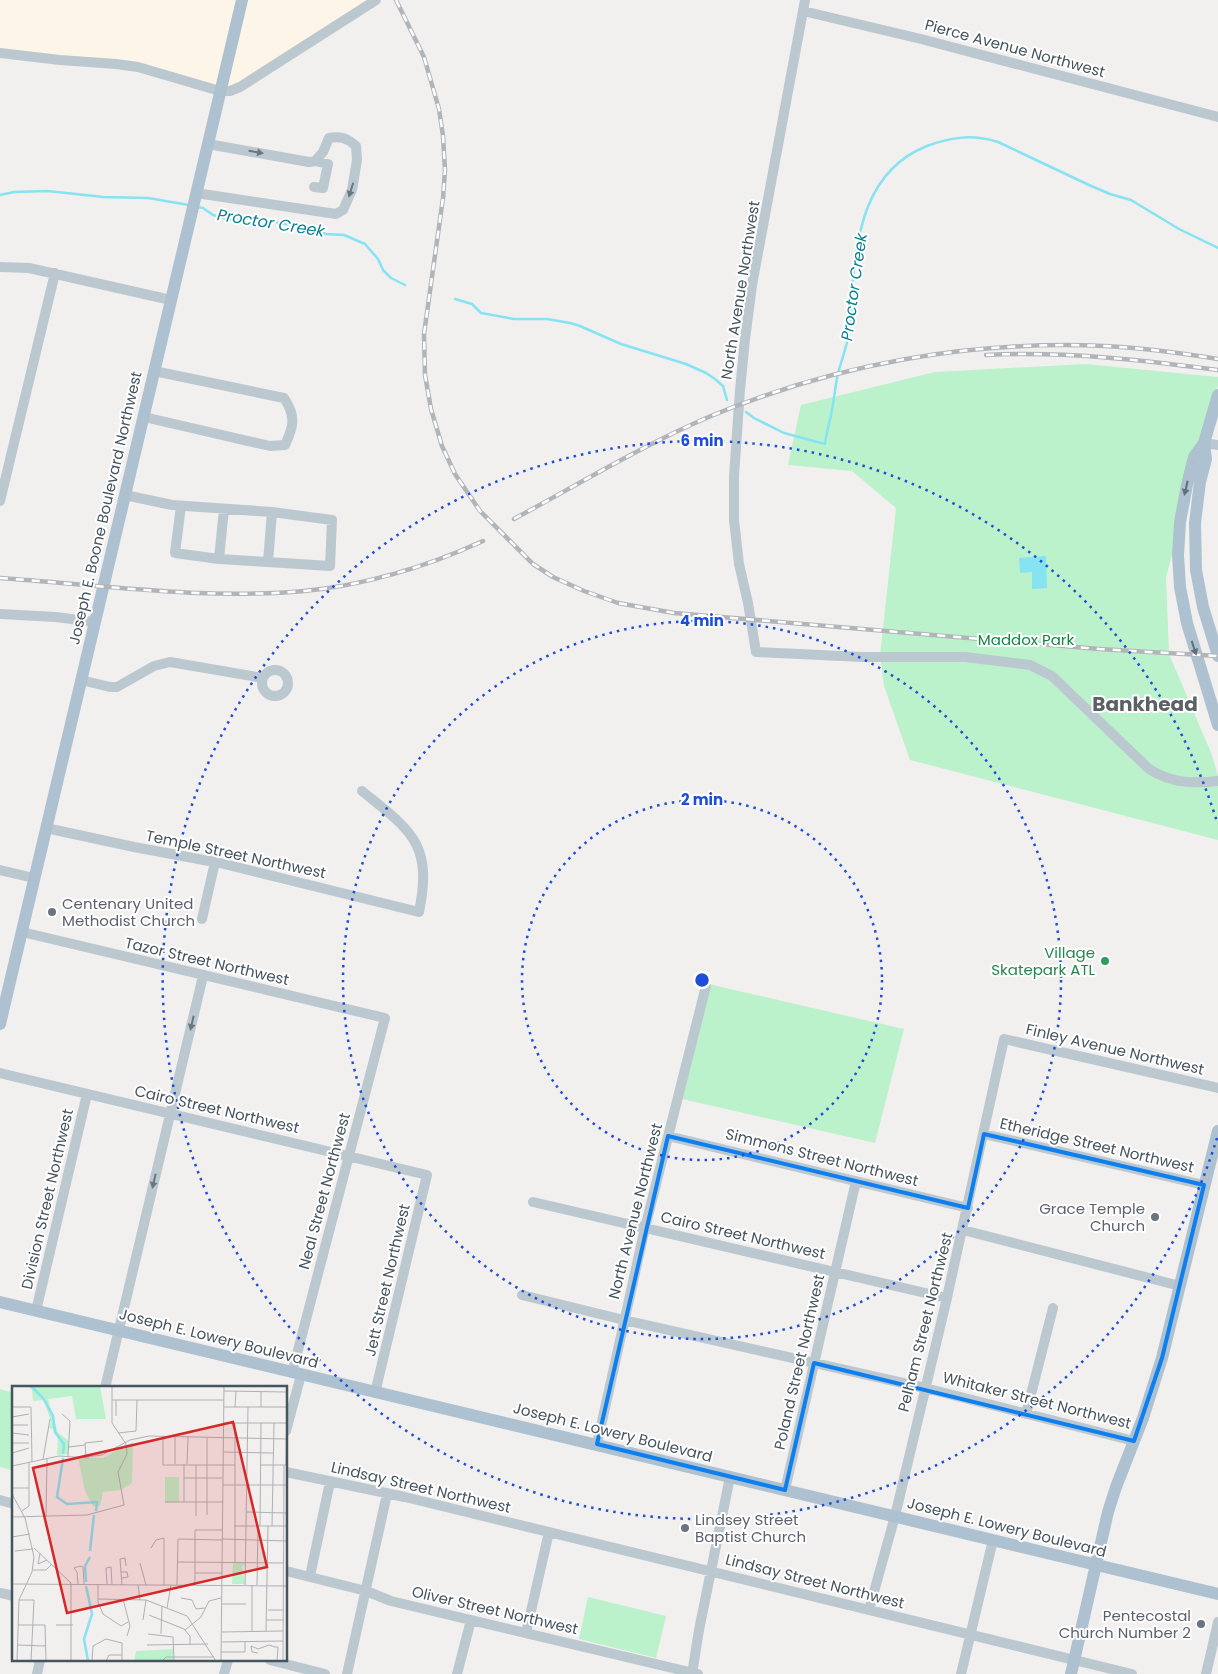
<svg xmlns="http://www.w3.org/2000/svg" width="1218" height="1674" font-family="Poppins,sans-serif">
<rect width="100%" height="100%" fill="#f2efef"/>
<!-- commercial -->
<path fill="#fdf5e8" d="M0,0H375L229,92L127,65L0,50Z"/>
<!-- green -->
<path fill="#bbf2cc" d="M1086,364L1218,377V385L1166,577L1169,654L1212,755L1218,776V840L910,760L884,686L880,656L896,508L852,471L788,465L801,405L935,372Z
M704,983L904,1029L875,1143L678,1098Z
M0,1389L14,1393V1471L0,1467Z
M588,1597L666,1616L656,1658L579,1639Z"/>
<!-- water -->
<path fill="#85e3f2" d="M1046,556L1047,588L1032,589V572L1020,573L1019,558Z"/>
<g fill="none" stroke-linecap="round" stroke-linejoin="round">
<!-- stream -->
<path stroke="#85e3f2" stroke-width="2.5" d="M0,195L14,192L48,191L103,197L148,198L189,205
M197,207L203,208L213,215L235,221L248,218L257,219L308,228L326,234L344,235L365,244L378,259L383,270L391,278L405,285
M455,299L472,304L481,313L514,319H547L570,323L580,326L621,344L686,364L706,373L715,379L723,386L727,400
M746,412L754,418L784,433L825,444C826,434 829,425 831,415C834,401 835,387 838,373C842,359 847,345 850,330C852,317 851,304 852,292C856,234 866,170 927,146C951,137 973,134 998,142L1089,185L1110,194L1131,200L1179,229L1218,248"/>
<!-- minor -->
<path stroke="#bcc8cf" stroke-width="10" d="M805,0L752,285L745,339L740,390L734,476V520L739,564L748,603L756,652L862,657H965L1030,665L1052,676L1149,769C1171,783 1193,784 1218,781
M803,11L921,39L1218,117
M0,53L60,60L116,64L138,67L220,91H230L240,87L376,0
M314,187L323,188L328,164L315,161
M196,193L336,214L343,210L352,190L357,160L356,146C347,138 341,136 329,138L323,152L315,161L309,162L208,144
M0,267L29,268L171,300
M144,417L270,446L285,445C294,426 296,416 284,398L154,371
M1204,443L1218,445
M125,495L172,505L272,512L332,520L330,566L268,562
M0,501L55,273
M181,506L175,553L219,559L224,509
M219,559L268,562L272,512
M0,614L56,617L94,622
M262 683a13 13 0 1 1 26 0a13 13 0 1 1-26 0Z
M81,680L110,687H117L154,666L170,662L263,678
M46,828L134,847L220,863L419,912C433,843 411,831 362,791
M0,870L34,878
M202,919L215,862
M22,932L385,1018L292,1373
M0,1073L427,1175L375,1393
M984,1134L1204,1185
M668,1136L968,1208
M533,1202L947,1298
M963,1230L1180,1286
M522,1295L624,1320L925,1388L1134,1441
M36,1311L87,1094
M105,1388L203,976
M1026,1414L1053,1308
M286,1431L301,1375
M597,1444L645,1228L706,986
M286,1472L405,1497L1132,1674
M785,1490L856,1181
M0,1500L14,1504
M286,1571L366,1591L391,1601L698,1674
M310,1576L330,1482
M0,1593L14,1596
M869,1610L895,1516L946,1302L1004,1039L1218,1088
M526,1633L549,1532
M270,1660L325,1674
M37,1674L40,1660
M224,1674L228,1660
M347,1674L387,1494
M457,1674L471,1620
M692,1674L699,1630L730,1477
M961,1674L993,1540
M1206,1674L1218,1622"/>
<!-- major -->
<path stroke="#adc1d0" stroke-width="12" d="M1218,395L1204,443L1194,457L1187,485L1180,522L1178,555L1180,587L1187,623L1218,725
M1204,443L1206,459L1200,482L1195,523L1196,570L1203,607L1218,656
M0,1024L242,0
M0,1302L1218,1594
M1071,1674L1108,1512L1116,1487L1143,1418L1162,1358L1218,1131"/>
<defs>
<path id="rail" d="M396,0L424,57L439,109L443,136L445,170L443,198L424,334L425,375L431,409L442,446L455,474L480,511L533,564L553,577L584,591L618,603L674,613L1099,649L1218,656
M986,355C1065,351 1141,360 1218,370
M514,519C579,484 643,445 711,416C836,364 971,340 1105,346C1143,348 1181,353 1218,359
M0,578C100,585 205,600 304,591C366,585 426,567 483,541"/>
</defs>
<!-- rail casing -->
<use href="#rail" stroke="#b1b5ba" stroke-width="4.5"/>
<!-- rail -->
<use href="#rail" stroke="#fff" stroke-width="2.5" stroke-dasharray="8" stroke-linecap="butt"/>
</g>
<!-- one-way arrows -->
<defs><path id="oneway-solid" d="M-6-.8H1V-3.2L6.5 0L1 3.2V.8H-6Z" transform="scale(1.25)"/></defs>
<g fill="#697780">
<use href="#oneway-solid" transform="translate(256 152) rotate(10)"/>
<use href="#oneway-solid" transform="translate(351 190) rotate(107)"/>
<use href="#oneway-solid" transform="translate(192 1023) rotate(103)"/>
<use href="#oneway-solid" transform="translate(154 1181) rotate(103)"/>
</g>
<g fill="#606f7a">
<use href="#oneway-solid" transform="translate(1186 488) rotate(103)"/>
<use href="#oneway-solid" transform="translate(1194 648) rotate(72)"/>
</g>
<!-- marked area -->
<path fill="none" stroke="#0d7fee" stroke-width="4" stroke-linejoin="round" d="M984,1134L1204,1185L1162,1358L1134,1441L814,1363L785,1490L597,1444L668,1136L968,1208Z"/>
<!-- distance rings -->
<g fill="none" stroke="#1d4ed8" stroke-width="2.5" stroke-dasharray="2.5 5">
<circle cx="702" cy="980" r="180"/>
<circle cx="702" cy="980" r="359"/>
<path d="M1217 1138A539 539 0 1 1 1217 822"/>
</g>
<!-- markers -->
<g fill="#6b7280" stroke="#fff" stroke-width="2">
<circle cx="52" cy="912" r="5"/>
<circle cx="1155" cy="1217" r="5"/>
<circle cx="685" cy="1528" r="5"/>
<circle cx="1201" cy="1624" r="5"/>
</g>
<circle fill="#2e9e5b" stroke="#fff" stroke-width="2" cx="1105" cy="961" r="5"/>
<g text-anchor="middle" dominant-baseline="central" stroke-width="4" stroke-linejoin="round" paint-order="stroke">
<!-- street labels -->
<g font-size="15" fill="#46545e" stroke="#fff">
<text transform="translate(1015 48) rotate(15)">Pierce Avenue Northwest</text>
<text transform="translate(740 290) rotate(-81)">North Avenue Northwest</text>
<text transform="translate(105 508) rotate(-77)">Joseph E. Boone Boulevard Northwest</text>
<text transform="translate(236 854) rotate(12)">Temple Street Northwest</text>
<text transform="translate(207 961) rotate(13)">Tazor Street Northwest</text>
<text transform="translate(1115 1049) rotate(13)">Finley Avenue Northwest</text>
<text transform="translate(217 1109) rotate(13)">Cairo Street Northwest</text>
<text transform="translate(1097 1145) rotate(13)">Etheridge Street Northwest</text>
<text transform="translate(822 1157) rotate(14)">Simmons Street Northwest</text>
<text transform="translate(324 1191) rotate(-75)">Neal Street Northwest</text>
<text transform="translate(47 1199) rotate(-77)">Division Street Northwest</text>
<text transform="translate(635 1211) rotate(-76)">North Avenue Northwest</text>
<text transform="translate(743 1235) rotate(13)">Cairo Street Northwest</text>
<text transform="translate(387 1280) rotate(-77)">Jett Street Northwest</text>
<text transform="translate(925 1322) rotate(-76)">Pelham Street Northwest</text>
<text transform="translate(219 1338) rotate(14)">Joseph E. Lowery Boulevard</text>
<text transform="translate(799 1362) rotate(-77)">Poland Street Northwest</text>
<text transform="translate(1037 1400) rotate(14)">Whitaker Street Northwest</text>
<text transform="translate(613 1432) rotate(14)">Joseph E. Lowery Boulevard</text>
<text transform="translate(421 1487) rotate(13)">Lindsay Street Northwest</text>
<text transform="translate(1007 1527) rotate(14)">Joseph E. Lowery Boulevard</text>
<text transform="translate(815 1581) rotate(14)">Lindsay Street Northwest</text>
<text transform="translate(495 1610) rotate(13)">Oliver Street Northwest</text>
</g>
<!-- park labels -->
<g font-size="15" fill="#118543" stroke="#fff">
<text x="1026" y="639">Maddox Park</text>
</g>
<!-- worship labels -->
<g font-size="15" fill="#5b616d" stroke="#fff" text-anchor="start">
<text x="62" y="903">Centenary United<tspan x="62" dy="17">Methodist Church</tspan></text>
<text x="1145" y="1208" text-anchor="end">Grace Temple<tspan x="1145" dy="17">Church</tspan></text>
<text x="695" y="1519">Lindsey Street<tspan x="695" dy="17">Baptist Church</tspan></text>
<text x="1191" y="1615" text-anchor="end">Pentecostal<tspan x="1191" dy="17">Church Number 2</tspan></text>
</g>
<!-- leisure labels -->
<g font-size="15" fill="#27864d" stroke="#fff" text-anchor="end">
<text x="1095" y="952">Village<tspan x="1095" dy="17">Skatepark ATL</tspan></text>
</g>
<!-- water labels -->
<g font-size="16" font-style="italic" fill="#068093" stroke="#fff">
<text transform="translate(271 223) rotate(9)">Proctor Creek</text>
<text transform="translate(854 287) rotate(-82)">Proctor Creek</text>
</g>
<!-- district labels -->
<g font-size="20" font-weight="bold" fill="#5b6065" stroke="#fff">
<text x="1145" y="704">Bankhead</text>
</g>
</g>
<!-- overview -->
<g transform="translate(12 1386)">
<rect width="275" height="275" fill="#f2efef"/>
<path d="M14,0H88L94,33H64L60,10L36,13L46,47L56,54V68L45,69L46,54L43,43L37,42L39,36L32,14L21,15L20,3ZM121,56L120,97L109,104L91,106L88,120H81L73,105L66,71L91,72ZM153,91H167V116H153ZM221,177H233L230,181L233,198H220ZM161,263V275H122L124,265Z" fill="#bbf2cc"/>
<path fill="none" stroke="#85e3f2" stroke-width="2.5" d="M19,0L31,12L41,30L43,46L52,58L51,68M51,72L45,111L55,118L85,116L84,125M78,165L82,129M74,196L73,180L78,171M74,200L80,228L72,253L76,275"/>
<path fill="none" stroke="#adb1b5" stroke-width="1" d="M100,0V37L114,58M212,5L274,6M100,14H212M0,21H19L20,76M212,21H274M223,21L224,5M249,21V5M50,28L58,35L56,70M104,30V14M0,31L17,28M211,37H274M0,39H16M0,47L17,49M106,47L124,45L125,14M151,50V79H223M0,57H17M57,61L73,59M212,66L261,67M0,67L17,62M74,71L73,57L91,55M74,71L90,69L118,54L137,50L275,53M31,73L38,33M163,78V51M175,78L176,51M0,79V21M248,79H274M274,79L275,6M0,80L47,70L77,72M172,92H210M211,99H275M0,102H17M0,108L13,132L22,171L20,186L7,214L5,275M153,116H211M172,116V78M10,125L17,120V77M235,126L275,127M195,129V52M184,130V79M0,131L75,129L112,119L106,86L115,68L114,58M34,131L35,72M222,140H275M248,140L249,37M260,140L262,37M0,151L18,148M211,153L275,155M22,162L59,197V275M139,162L144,154L152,152V199M3,165L21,163M28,167L26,178L35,174M166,176L272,177M223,176V37M128,177L134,199M21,184H34L40,178M109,186H115L116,191L110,192M183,187H210M0,198L275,200M66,198L65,186L62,182L68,180L71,181L72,198M86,198V216L91,228L109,240L116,236M95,198L94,182L99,181L100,199M110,199L108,173L113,172L114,180M126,199L128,214M165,199L166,153L210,154M183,199V144H210M233,199L236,21M245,199L246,140M169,212L180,214L184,223L193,222M86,213L134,214L175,230L204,275M111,213L118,240L115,250M7,214H22L19,275M210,218H234M155,222L159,199M256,224H272M137,229L172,243L178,250V259M131,234L134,214M254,234H272M6,239H33L34,275M44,239H61M173,244L189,231L197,215L209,212M254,245L256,140M210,246L271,245M240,246V199M136,248L161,251M149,248L150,220M161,251L162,275M210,256L271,255M5,259L33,260M135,259L196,258M263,261H266L265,275M246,263L257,259L263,261M209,266H233V256M246,267L240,266L239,260L246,263M80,275L81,260L94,253L110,257V275M94,275L97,269H110M150,275L154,271H202M209,275L212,0M271,275L272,79"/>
<path fill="#d62828" fill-opacity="0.15" stroke="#d62828" stroke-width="2.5" d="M221,36L255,181L55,227L21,82Z"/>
<rect width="275" height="275" fill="none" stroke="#46545e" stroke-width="2.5"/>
</g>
<circle cx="702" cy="980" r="8" fill="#1d4ed8" stroke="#fff" stroke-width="2.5"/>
<g font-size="15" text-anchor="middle" font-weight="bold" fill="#1d4ed8" stroke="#fff" stroke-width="4" stroke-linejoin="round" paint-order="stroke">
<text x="702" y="446">6 min</text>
<text x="702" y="626">4 min</text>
<text x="702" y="805">2 min</text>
</g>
</svg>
